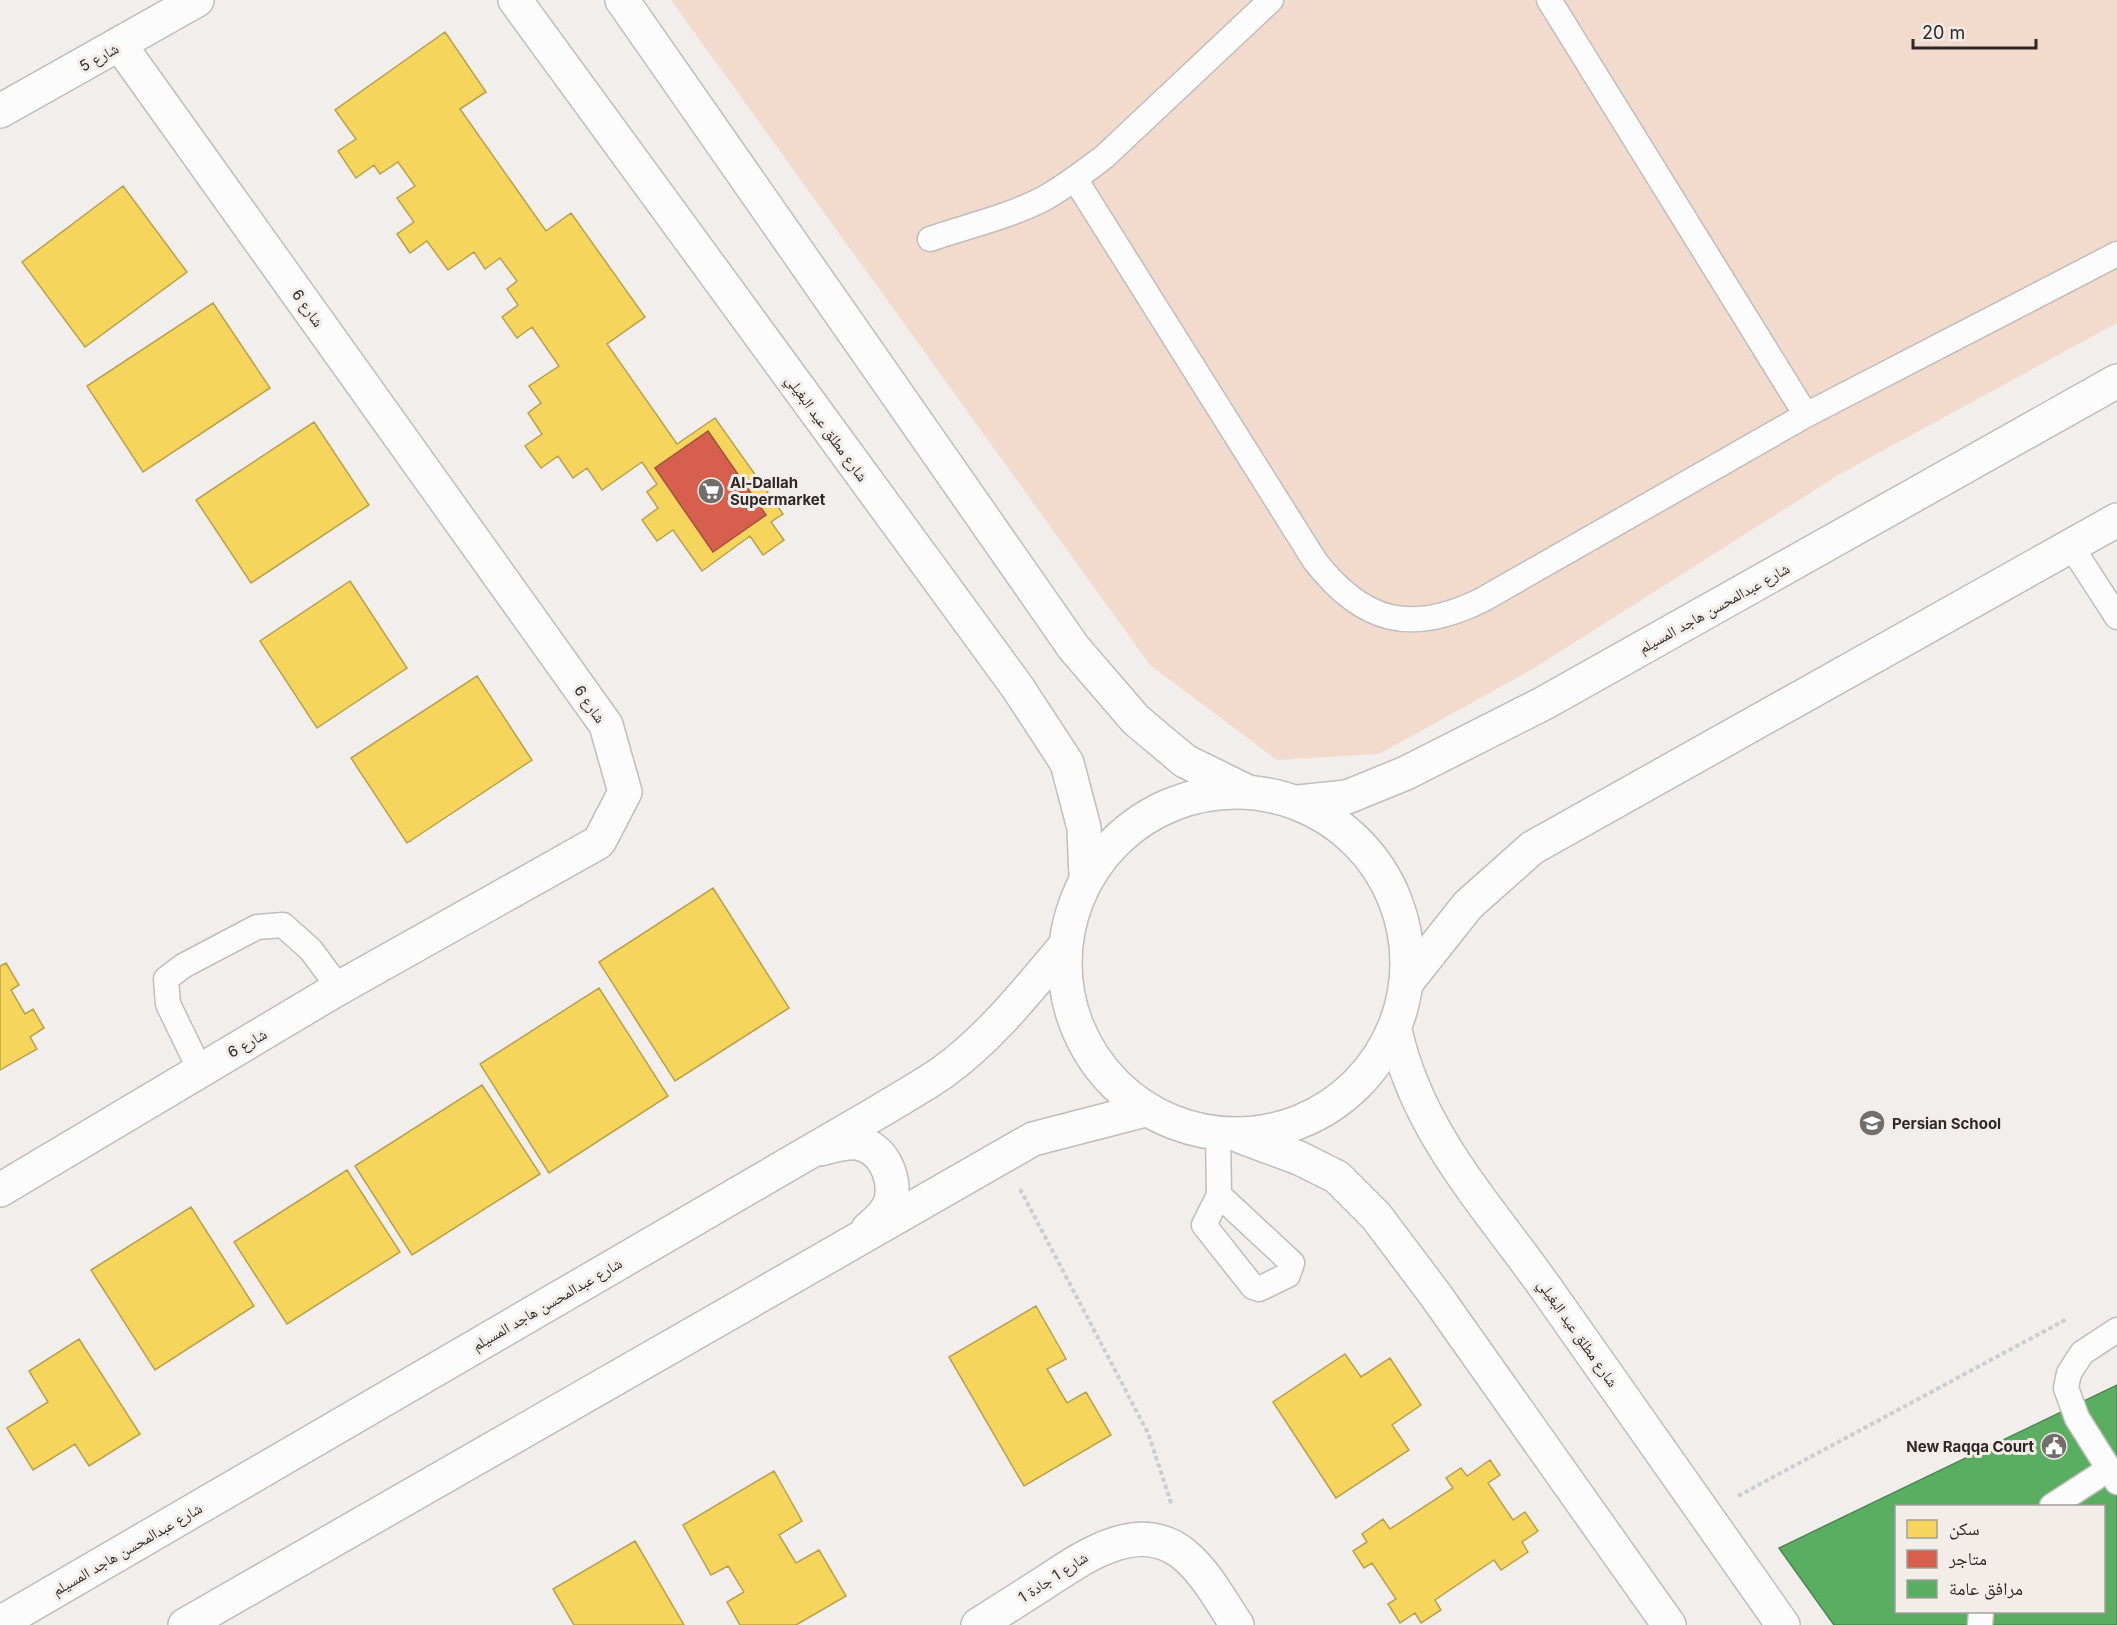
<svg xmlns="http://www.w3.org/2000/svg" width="2117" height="1625" font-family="Inter,'Noto Naskh Arabic',sans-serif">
<rect width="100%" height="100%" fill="#f1eeeb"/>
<!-- green -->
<path fill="#f2dbcd" d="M671,0H2117V323L1840,474L1531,670L1379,754L1277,760L1150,665Z"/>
<!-- homes -->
<path fill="#f6d55c" stroke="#b9a14c" stroke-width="1.5" d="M445,32L486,92L460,109L546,231L571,213L645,317L607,344L677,444L715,418L783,514L771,522L784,540L763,555L750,536L702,571L673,530L657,541L642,520L658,508L647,492L657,484L642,462L602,490L587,468L573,478L558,456L541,468L525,446L542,434L528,413L541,403L529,386L559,366L532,327L517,338L502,317L518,305L507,289L517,281L500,258L485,269L474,252L448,270L427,241L410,253L397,234L414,222L397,198L415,186L398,162L380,174L374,165L356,178L338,151L356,139L335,110Z
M123,186L187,272L85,347L22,262Z
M213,303L270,388L143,472L87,386Z
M314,422L369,505L251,583L196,500Z
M350,581L407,668L317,728L260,641Z
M477,676L532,760L407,843L351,758Z
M713,888L789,1008L675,1081L599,962Z
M6,963L19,985L11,990L25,1014L33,1009L44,1028L30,1037L37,1049L0,1070V966Z
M599,988L668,1096L549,1173L480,1064Z
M482,1085L540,1174L412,1255L355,1166Z
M347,1170L400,1252L287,1324L234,1242Z
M191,1207L254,1306L155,1370L91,1270Z
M1036,1306L1066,1359L1047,1369L1067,1403L1086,1392L1111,1435L1024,1486L949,1357Z
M79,1339L140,1434L89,1466L75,1444L33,1470L7,1428L48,1402L29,1371Z
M1345,1354L1361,1377L1390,1358L1421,1405L1392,1425L1409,1450L1336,1498L1273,1402Z
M1490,1460L1500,1475L1488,1483L1513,1520L1525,1512L1538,1531L1522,1542L1528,1552L1501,1570L1494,1560L1435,1600L1441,1610L1421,1623L1415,1613L1400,1623L1388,1604L1396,1599L1372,1563L1364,1568L1353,1551L1367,1542L1362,1534L1383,1519L1390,1529L1453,1488L1446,1478L1461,1468L1467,1476Z
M774,1471L802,1521L779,1535L796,1563L819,1550L846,1596L796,1625H740L727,1602L744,1592L728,1566L711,1575L683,1525Z
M635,1541L684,1625H574L553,1589Z"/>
<!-- shops -->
<path fill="#d6604d" stroke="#a35042" stroke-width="1.5" d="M708,431L766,515L713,552L655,468Z"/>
<!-- public -->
<path fill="#5aae61" stroke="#4c8650" stroke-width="1.5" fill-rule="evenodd" d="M2117,1385V1625H1834L1779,1548ZM1896,1506H2104V1612H1896Z"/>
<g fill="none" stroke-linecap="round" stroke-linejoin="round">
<defs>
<path id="service" d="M1549,0L1806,415
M1075,179L1315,561C1363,623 1411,635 1482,600L1806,415L2117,254
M930,239C968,226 1008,217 1043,199C1065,187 1084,172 1104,157L1271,0
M2071,546L2117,617
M200,1070L168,1004L166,979L183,966L257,927L283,925L311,950L339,988
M1218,1133L1219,1195L1204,1225L1253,1287L1259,1289L1288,1275L1292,1263L1219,1195
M2109,1469L2077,1418L2066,1388L2069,1373L2082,1353L2117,1330
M2052,1506L2109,1469L2117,1482
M1980,1625L1981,1612"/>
<path id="minor" d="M0,111L197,0
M0,1190L339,988L599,842L625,792L606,725L120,45
M978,1625C1000,1611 1022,1597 1044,1583C1085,1556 1142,1515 1188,1558C1208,1576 1222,1603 1237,1625"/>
<path id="tertiary" d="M515,0L1018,688L1067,763L1084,828L1086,878
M622,0L1074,648L1136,720L1185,761L1246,791
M1065 963a171 171 0 1 1 342 0a171 171 0 1 1-342 0Z
M1298,802L1347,797L1406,773L1546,702L2117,381
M1407,982L1468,905L1532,848L2117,520
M1395,1030C1418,1135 1490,1208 1550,1294C1628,1404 1706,1514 1783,1625
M1242,1137L1299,1158L1337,1177L1376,1216L1434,1293L1669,1625
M820,1149C832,1146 845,1142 857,1143C883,1146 896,1178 891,1200C888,1213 877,1221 868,1229
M0,1623L880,1111C901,1098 923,1086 943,1072C990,1038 1027,991 1064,947
M185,1625L1033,1139L1145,1110"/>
</defs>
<!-- service casing -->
<use href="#service" stroke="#c0bdbb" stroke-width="27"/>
<!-- minor casing -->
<use href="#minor" stroke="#c0bdbb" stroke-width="36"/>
<!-- tertiary casing -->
<use href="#tertiary" stroke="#c0bdbb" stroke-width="36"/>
<!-- path -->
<path stroke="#cfcece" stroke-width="4" stroke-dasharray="4.5 3" stroke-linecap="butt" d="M1020,1189L1148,1433L1172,1506
M1738,1496L2067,1319"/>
<!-- service -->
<use href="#service" stroke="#fdfcfc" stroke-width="24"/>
<!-- minor -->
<use href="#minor" stroke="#fdfcfc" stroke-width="33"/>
<!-- tertiary -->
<use href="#tertiary" stroke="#fdfcfc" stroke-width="33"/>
</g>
<!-- icons -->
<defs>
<symbol id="supermarket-disc" viewBox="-11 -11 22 22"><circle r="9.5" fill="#716e6c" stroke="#f3ede9"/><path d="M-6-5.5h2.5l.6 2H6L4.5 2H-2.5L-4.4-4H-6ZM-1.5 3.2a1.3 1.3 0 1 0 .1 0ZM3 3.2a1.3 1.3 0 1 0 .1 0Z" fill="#fff"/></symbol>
<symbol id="school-disc" viewBox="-11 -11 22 22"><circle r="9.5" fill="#716e6c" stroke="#f3ede9"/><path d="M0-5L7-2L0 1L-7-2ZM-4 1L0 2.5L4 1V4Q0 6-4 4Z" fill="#fff"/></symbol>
<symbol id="civic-disc" viewBox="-11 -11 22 22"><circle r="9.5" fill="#716e6c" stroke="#f3ede9"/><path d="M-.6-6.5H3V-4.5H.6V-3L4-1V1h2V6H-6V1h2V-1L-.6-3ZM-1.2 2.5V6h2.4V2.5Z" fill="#fff"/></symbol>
</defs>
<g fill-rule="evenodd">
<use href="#supermarket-disc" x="696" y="476" width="30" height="30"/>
<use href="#school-disc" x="1857" y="1108" width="30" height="30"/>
<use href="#civic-disc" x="2039" y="1431" width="30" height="30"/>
</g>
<g text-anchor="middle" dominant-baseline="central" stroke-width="6" stroke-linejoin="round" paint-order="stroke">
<!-- street labels -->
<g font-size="15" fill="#2c2928" stroke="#f3ede9">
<text transform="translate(99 57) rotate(-29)">شارع 5</text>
<text transform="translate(308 308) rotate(54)">شارع 6</text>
<text transform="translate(827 428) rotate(54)">شارع مطلق عيد البغيلي</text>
<text transform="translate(1714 608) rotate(-29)">شارع عبدالمحسن هاجد المسيلم</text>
<text transform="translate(590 704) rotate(55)">شارع 6</text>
<text transform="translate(247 1043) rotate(-30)">شارع 6</text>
<text transform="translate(547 1304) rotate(-30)">شارع عبدالمحسن هاجد المسيلم</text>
<text transform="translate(1578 1333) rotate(55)">شارع مطلق عيد البغيلي</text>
<text transform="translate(127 1549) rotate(-30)">شارع عبدالمحسن هاجد المسيلم</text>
<text transform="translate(1053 1577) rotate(-33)">شارع 1 جادة 1</text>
</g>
<!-- poi labels -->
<g font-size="15" font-weight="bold" fill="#2c2928" stroke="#f3ede9" text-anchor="start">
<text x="730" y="482">Al-Dallah<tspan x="730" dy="17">Supermarket</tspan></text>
<text x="1892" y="1123">Persian School</text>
<text x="2034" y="1446" text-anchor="end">New Raqqa Court</text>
</g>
</g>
<!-- legend -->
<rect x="1895" y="1505" width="210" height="108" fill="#f3ede9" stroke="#a39f9c" stroke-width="1.5"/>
<rect x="1907" y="1520" width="30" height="18" fill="#f6d55c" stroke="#a39f9c" stroke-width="1.5"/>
<text x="1949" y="1535" font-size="18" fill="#2c2928">سكن</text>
<rect x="1907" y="1550" width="30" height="18" fill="#d6604d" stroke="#a39f9c" stroke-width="1.5"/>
<text x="1949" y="1565" font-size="18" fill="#2c2928">متاجر</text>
<rect x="1907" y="1580" width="30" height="18" fill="#5aae61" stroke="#a39f9c" stroke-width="1.5"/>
<text x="1949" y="1595" font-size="18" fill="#2c2928">مرافق عامة</text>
<!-- scale -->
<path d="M1913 39v9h123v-9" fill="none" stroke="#2c2928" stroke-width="3"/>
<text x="1922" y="39" font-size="18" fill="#2c2928" stroke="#f3ede9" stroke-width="4.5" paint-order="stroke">20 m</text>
</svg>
